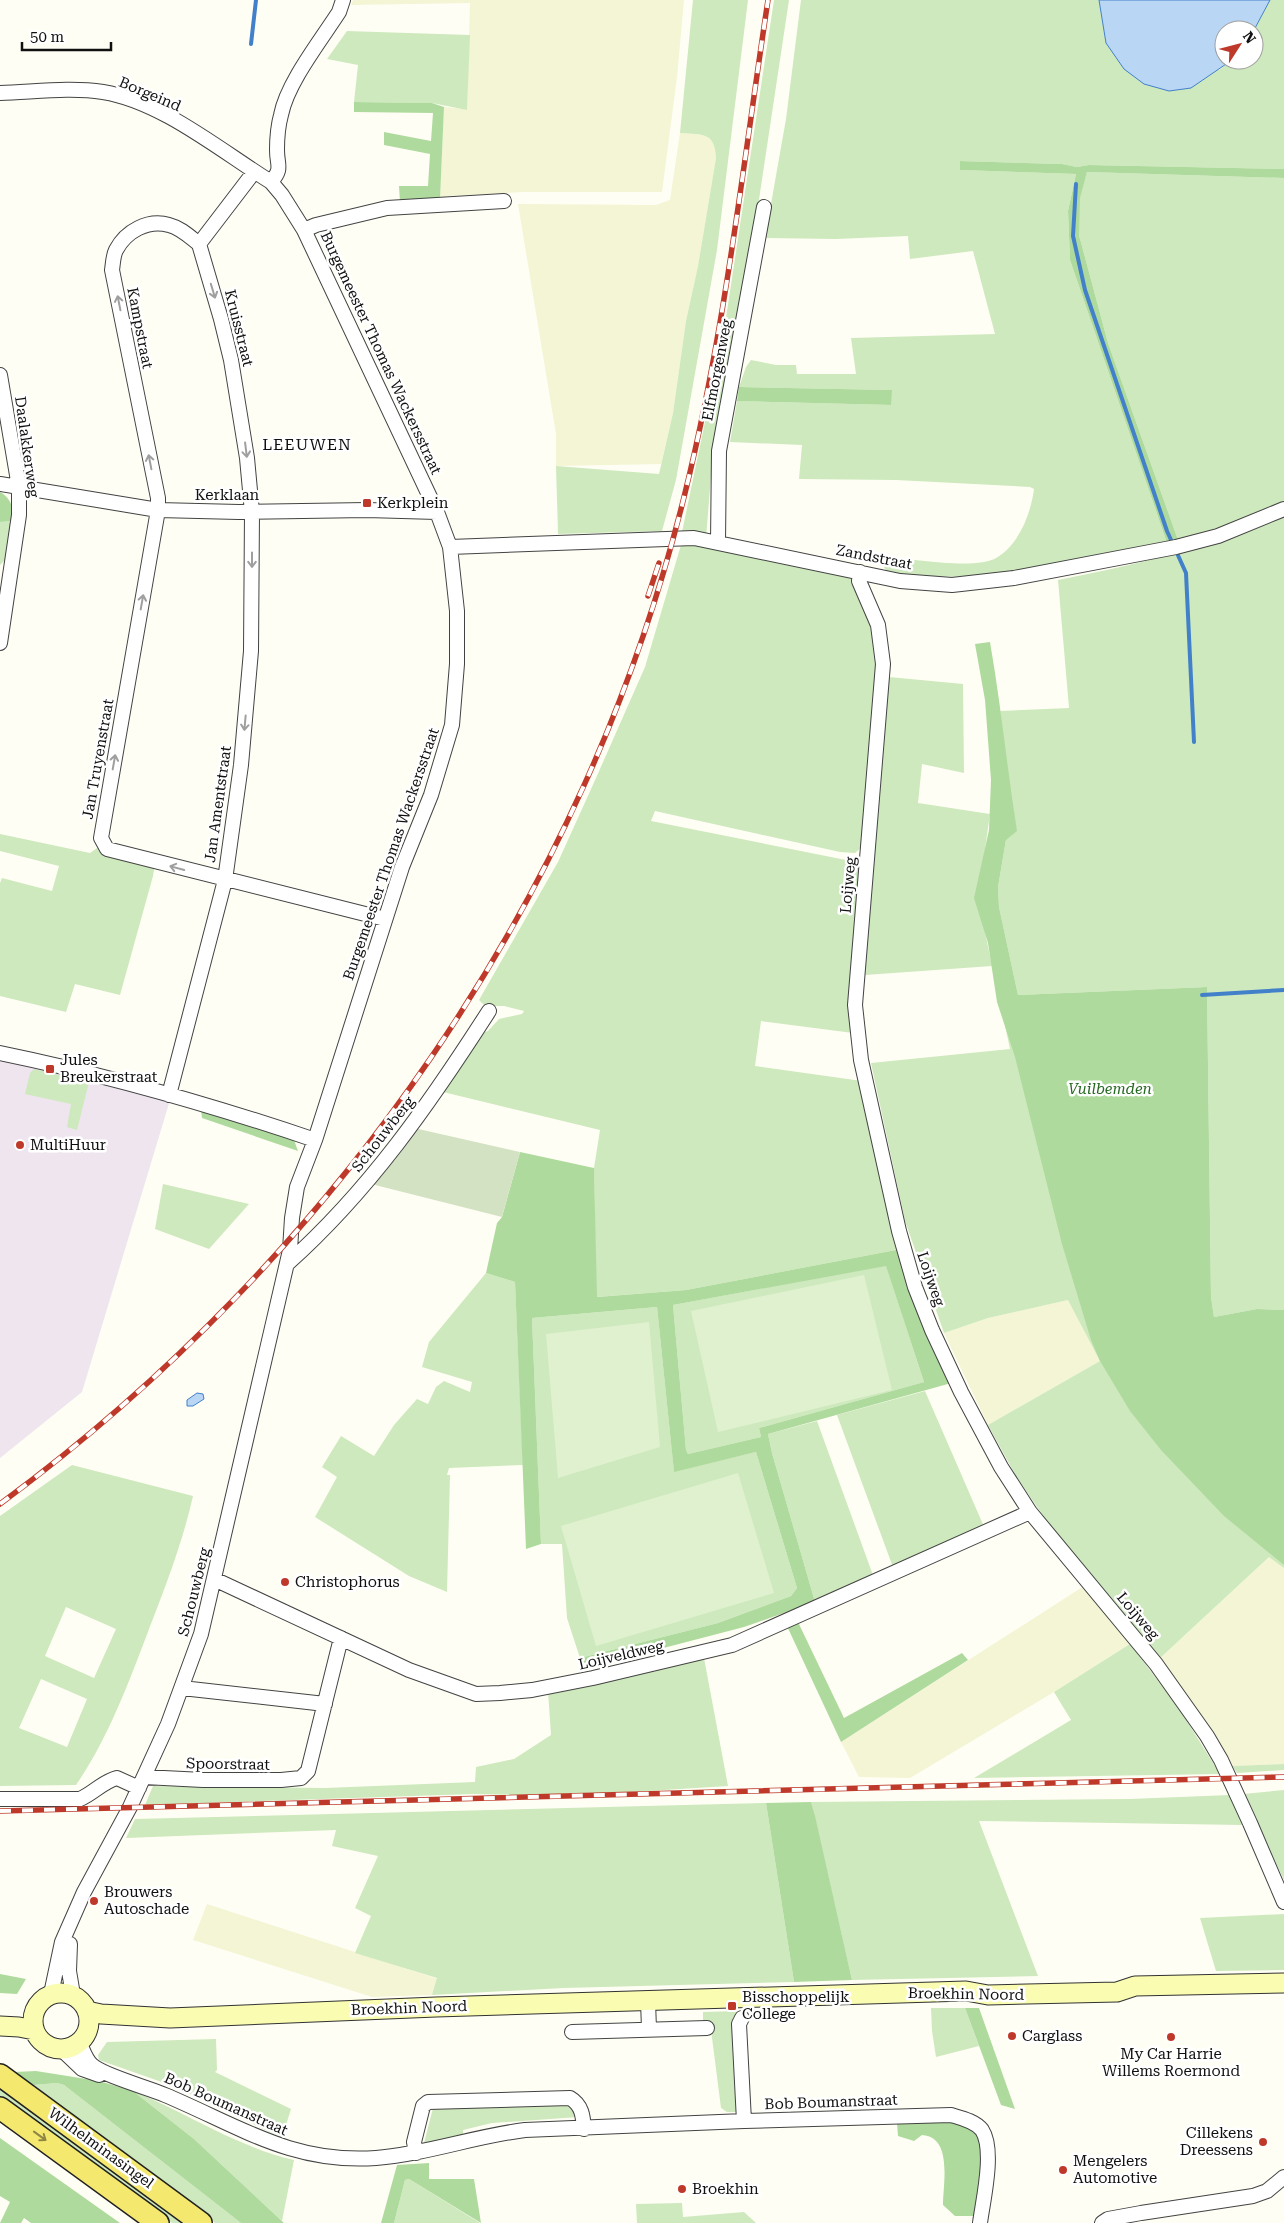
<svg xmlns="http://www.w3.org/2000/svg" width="1284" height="2223" font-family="'Roboto Serif',serif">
<rect width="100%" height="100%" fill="#fffef4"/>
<!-- industrial -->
<path fill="#eee5ee" d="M0,1050L173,1090L82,1392L0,1458Z"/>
<!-- farmland -->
<path fill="#f3f5d4" d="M353,0H684L677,77L662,192H522L447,196L440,199L444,107L467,109L470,3L351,5Z
M680,133L705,135L712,140L716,146V158L698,266L686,321L673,413L661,464L556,466V434L518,204L656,205L670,200Z
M1077,1298L1100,1361L988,1425L944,1333L988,1318Z
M1270,1556L1284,1565V1764L1232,1766L1215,1734L1159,1659Z
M1084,1586L1130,1644L1054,1692L910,1778L859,1777L841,1742Z
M207,1904L438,1979L432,1995L372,1997L193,1940Z"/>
<!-- green -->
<path fill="#cee9bd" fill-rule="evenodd" d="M693,0H748L717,250L676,480L662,531L558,534L556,466L659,474L673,413L686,321L698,266L716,158C715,131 702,135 680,133Z
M774,0H789L752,246L711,476L706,538L682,532L724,331Z
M801,0H1099L1106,42L1219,70L1232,60H1254V30L1270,0H1284V169L1089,165L1077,167L1061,164L960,161L961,170L1076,174L1068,211L1070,260L1167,543L1094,558L973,577L915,576L887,572L884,567L888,557C913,559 976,570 996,558C1019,545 1031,513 1034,489L1030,487L896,480L799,479L802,445L730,442L737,401L891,405V390L739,387L746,367L751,360L776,365H796L797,374H856L851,338L995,334L973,251L910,259L908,236L836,239L765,238L786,119Z
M347,31L470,35L467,110L432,103L354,102L358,65L327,59Z
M1087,172L1284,178V503L1228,525L1178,540L1108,343L1079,235V198Z
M1284,516V1310L1257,1309L1214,1317L1211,1297L1207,987L1018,995L999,907L998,887L1006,840V765L1000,711L1069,708L1058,580C1135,565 1211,547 1284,516Z
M14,521L9,556L0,565V522Z
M681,545H714L847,575L855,583L874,630L878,663L863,846L855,853L840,852L655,811L651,821L861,863L853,1033L761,1021L755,1066L862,1081L901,1249L686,1290L596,1297L594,1168L600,1130L443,1092L481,1033L488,1031L499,1019L522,1014L524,1011L504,1006H485L479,1000L558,862L596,778L645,667Z
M889,677L963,684L964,773L922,764L918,803L990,814L984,856V927L992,966L865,975Z
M0,834L90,853L97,848L155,863L153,876L120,995L75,984L66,1012L0,996V883L2,878L52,891L59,866L0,851Z
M1000,1002L1210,1326L1284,1314V1568L1269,1557L1159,1659L1048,1523L1016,1476L988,1425L1100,1361L1068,1300L988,1318L944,1333L905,1221L871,1063L1010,1049Z
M34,1069L89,1082L77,1130L67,1127L71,1104L25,1094L30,1073Z
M163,1184L249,1204L209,1249L155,1229Z
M886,1265L924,1382L759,1428L761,1437L688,1454L686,1450L673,1305Z
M486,1273L515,1282L523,1465L449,1468L447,1475H450L447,1592L409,1576L315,1517L337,1477L322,1467L341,1436L374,1456L394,1425L417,1399L428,1404L436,1387L444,1381L470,1392L472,1382L422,1367L429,1342Z
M657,1307L674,1471L756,1452L797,1588L791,1596L718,1623L580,1658L567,1618L562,1544H541L532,1318Z
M925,1391L985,1529L894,1570L837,1415Z
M817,1421L874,1578L815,1602L772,1453L768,1434Z
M72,1465L193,1496C182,1545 164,1590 146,1637C127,1687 107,1740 76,1785L0,1786V1516ZM66,1607L116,1629L94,1678L45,1656ZM41,1679L87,1699L67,1747L19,1728Z
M1130,1644L1178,1707L1220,1774L974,1778L1071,1720L1054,1692Z
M704,1658L728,1786L568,1796L474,1794L145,1805L153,1786L325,1788L475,1782L476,1767L514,1759L551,1735L548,1691Z
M1284,1764V1770L1237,1773L1232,1766Z
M1284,1790V1880L1243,1794Z
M1230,1795L1243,1825L979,1821L1038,1976L852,1980L811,1802L1130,1799Z
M766,1803L794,1982L564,1988L432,1995L437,1978L355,1953L371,1916L355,1908L378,1856L332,1846L336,1830L126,1838L135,1819Z
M1284,1914V1970L1216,1971L1200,1918Z
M931,2008H965L979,2046L936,2057L932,2031Z
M739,2011L740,2016L733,2017L735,2099L741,2112H727L721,2108L710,2022H703V2012Z
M216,2039L217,2070L215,2072L291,2109L282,2138L173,2086L99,2060L98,2055L107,2042Z
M57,2083L64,2085L241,2223H215L34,2085Z
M0,2085L189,2223H172L0,2098Z
M133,2091C187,2113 237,2147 294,2160L282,2221L194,2139Z
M565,2102L573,2106L578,2117L492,2123L463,2130V2135L424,2143L433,2108Z
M409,2179L480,2223H394L405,2180Z
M682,2203L683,2217L744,2212L756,2223H637L636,2204Z"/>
<!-- forest -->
<path fill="#afda9d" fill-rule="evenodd" d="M354,102L432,103L444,107L440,199L400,202L399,186H428L430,154L384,145V132L431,141L433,113L354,112Z
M960,161L1062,164L1077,167L1089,165L1284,169V178L1087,172L1080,198L1079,235L1108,343L1178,540L1167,543L1070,260L1068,211L1076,174L960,170Z
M739,387L892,390L891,405L737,401Z
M0,492C12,499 13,508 14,521L0,522Z
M990,642C1001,705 1007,768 1017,831L1006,840L998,887L999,907L1018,995L1207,987L1211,1297L1214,1317L1257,1309L1284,1310V1565L1224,1516L1161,1450L1130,1411L1100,1361L1091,1340L1062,1244L1015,1057L997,1002L988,943L974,898L989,830L991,780L985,700L975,644Z
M201,1110L294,1140L298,1151L202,1118Z
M520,1152L594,1168L597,1297L686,1290L901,1249L955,1382L768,1434L772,1453L815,1602L744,1627L583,1669L580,1658L718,1623L791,1596L797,1588L756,1452L674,1472L657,1307L532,1318L541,1544L526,1549L515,1282L486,1273L497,1223L502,1217ZM886,1266L924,1382L759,1428L761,1437L688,1454L686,1450L673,1305Z
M797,1620L844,1718L962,1653L968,1660L841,1742L786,1624Z
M811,1802L815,1816L852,1980L794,1982L766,1803Z
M0,1974L26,1979L17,1994L0,1993Z
M965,2008H979L1015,2109L1001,2105Z
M36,2071L99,2081L133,2091L194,2139L284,2223H241L64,2085L57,2083L34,2085L14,2072Z
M949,2122C954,2123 960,2123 965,2124C995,2137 978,2192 974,2216H955L943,2205C943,2184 953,2137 922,2135L914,2141L898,2136L897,2123Z
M0,2138L120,2223H31L24,2218L21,2223H0L10,2202L0,2196Z
M429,2163V2179H474L481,2223L409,2179L405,2180L394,2223H381L397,2165Z"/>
<!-- cemetery -->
<path fill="#d4e2c4" d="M414,1128L520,1152L502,1217L371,1184Z"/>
<!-- pitch -->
<path fill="#e0f1cf" d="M864,1275L892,1390L718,1432L691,1311Z
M649,1322L660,1447L558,1478L546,1334Z
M738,1473L774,1593L596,1646L561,1526Z"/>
<!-- water -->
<path fill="#bad6f5" stroke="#4280ca" d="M1099,0H1270L1254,30H1224V60H1232L1191,88L1169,91L1144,84L1124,69L1106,43Z
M197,1393L203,1394L204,1399L193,1406H187V1400Z"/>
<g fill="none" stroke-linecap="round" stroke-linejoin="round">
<!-- stream -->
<path stroke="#4280ca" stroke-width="4" d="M251,44L256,0
M1076,184L1073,236L1085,290L1167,531L1186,573L1194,742
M1202,995L1284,990"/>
<defs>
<path id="street" d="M0,93C34,92 70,87 103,92C161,101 221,151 271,182L282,195L304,230L437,512L450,547L457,611V664L452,725L431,795L402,867L315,1140L297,1187L292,1218L290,1250L201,1634L168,1724L130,1807L84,1892L62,1942L51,1994
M271,182C283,168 277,166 277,150C277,139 278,126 281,115C287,83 321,40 339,12L343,0
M304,230L316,225L387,208L504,201
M199,244C190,237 181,228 169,225C148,219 126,231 116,250C113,256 113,264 112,270L158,498V510L101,838L107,849L385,919
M199,244L254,172
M0,375L19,487V515L0,643
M0,484L158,510L239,512L367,510L437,512
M718,542L719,451L764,207
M450,547L694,538L900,581L952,585L1014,578L1176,547L1218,536L1284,509
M860,572L859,581L878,625L883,664L855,1005L861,1060L899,1231L915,1287L932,1330L961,1392L1001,1467L1030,1512L1156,1664L1207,1736L1221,1760L1250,1823L1284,1902
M0,1053C107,1075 212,1105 315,1140
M169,1095L225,880L241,765L251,651L252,512L247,458L231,360L221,319L199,244
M287,1264C369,1191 430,1103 489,1011
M214,1579L409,1670L476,1694L500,1693L532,1690L593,1678L732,1645L1030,1512
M182,1688L325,1704
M144,1777L203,1780H281L301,1778L308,1771L341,1638
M0,1799H80C94,1793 102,1782 117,1778L139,1788
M70,1944L69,1971L73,1995
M648,2001L649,2029
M742,2018L739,2024L744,2121
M572,2032L707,2028
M79,2042C83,2049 85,2059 92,2065C102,2075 149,2088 165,2095C239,2126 292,2164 376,2158C427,2154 475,2136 525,2130L744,2121L951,2115C961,2118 975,2121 982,2130C995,2150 983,2200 980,2223
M61,2049L82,2069L99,2075
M416,2153L414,2142L423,2106L428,2102L570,2098C582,2105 583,2116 584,2129
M1102,2223L1108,2219L1141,2213L1253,2196L1267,2191L1284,2177"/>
<path id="secondary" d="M33 2021a28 28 0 1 1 56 0a28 28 0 1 1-56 0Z
M87,2011L101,2014L170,2018L436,2007L966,1991L988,1995L1117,1992L1135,1986L1284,1983
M0,2026L19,2027L34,2030"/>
<path id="primary" d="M0,2075L201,2223
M0,2108L158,2223"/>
</defs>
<!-- street casing -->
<use href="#street" stroke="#434343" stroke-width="16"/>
<!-- secondary casing -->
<use href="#secondary" stroke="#323232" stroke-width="21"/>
<!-- primary casing -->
<use href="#primary" stroke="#212121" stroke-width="24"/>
<!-- street -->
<use href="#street" stroke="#fff" stroke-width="14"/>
<!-- secondary -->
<use href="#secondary" stroke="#fafdb1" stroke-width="19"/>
<!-- primary -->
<use href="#primary" stroke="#f5e86e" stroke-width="21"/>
<defs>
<path id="rail" d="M648,596L659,563
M0,1504C334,1258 586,898 685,493C725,331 743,165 768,0
M0,1811L1284,1777"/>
</defs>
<!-- rail casing -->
<use href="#rail" stroke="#be392a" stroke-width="5.5"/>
<!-- rail -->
<use href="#rail" stroke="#fff" stroke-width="4" stroke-dasharray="11" stroke-linecap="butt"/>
</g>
<!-- one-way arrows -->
<defs><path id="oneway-shaft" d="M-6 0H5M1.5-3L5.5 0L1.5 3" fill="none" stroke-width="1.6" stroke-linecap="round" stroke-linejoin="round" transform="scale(1.25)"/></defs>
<g stroke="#9f9f9f">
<use href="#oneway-shaft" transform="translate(213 291) rotate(73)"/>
<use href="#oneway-shaft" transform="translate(119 303) rotate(-101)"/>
<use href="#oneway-shaft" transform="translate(246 450) rotate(83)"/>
<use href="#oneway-shaft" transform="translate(150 462) rotate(-101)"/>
<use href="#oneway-shaft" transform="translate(252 560) rotate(90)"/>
<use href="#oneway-shaft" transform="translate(142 602) rotate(-80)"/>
<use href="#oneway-shaft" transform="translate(245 723) rotate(95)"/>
<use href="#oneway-shaft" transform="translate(114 762) rotate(-80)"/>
<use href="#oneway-shaft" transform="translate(177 868) rotate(-165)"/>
</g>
<use stroke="#8e8744" href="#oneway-shaft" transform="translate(40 2136) rotate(36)"/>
<!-- markers -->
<g fill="#be392a" stroke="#fff" stroke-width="2">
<rect x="362" y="498" width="10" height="10" rx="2.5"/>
<rect x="45" y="1064" width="10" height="10" rx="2.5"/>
<circle cx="20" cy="1145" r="5"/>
<circle cx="285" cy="1582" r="5"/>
<circle cx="94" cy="1901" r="5"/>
<rect x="727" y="2001" width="10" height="10" rx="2.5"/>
<circle cx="1012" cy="2036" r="5"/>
<circle cx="1171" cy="2037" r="5"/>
<circle cx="1263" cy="2142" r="5"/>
<circle cx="1063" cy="2170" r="5"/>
<circle cx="682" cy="2189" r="5"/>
</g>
<g text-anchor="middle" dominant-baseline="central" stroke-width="5" stroke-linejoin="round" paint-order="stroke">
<!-- street labels -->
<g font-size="15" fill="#101010" stroke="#fff">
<text transform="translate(150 94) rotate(23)">Borgeind</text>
<text transform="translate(140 328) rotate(79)">Kampstraat</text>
<text transform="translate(239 328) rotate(76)">Kruisstraat</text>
<text transform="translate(381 353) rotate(65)">Burgemeester Thomas Wackersstraat</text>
<text transform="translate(717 370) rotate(-79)">Elfmorgenweg</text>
<text transform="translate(27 447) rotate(82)">Daalakkerweg</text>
<text x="227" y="495">Kerklaan</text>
<text transform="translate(874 557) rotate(11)">Zandstraat</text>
<text transform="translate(98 759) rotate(-80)">Jan Truyenstraat</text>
<text transform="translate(218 804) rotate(-82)">Jan Amentstraat</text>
<text transform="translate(391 854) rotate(-71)">Burgemeester Thomas Wackersstraat</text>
<text transform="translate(848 885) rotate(-85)">Loijweg</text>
<text transform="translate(383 1134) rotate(-52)">Schouwberg</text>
<text transform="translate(931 1279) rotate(71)">Loijweg</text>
<text transform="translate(194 1592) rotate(-76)">Schouwberg</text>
<text transform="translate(1138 1616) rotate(50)">Loijweg</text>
<text transform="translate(621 1655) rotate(-13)">Loijveldweg</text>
<text transform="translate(228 1764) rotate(1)">Spoorstraat</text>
<text transform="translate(966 1994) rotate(1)">Broekhin Noord</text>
<text transform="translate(409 2008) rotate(-2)">Broekhin Noord</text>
<text transform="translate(831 2102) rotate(-2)">Bob Boumanstraat</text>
<text transform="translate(226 2104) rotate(24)">Bob Boumanstraat</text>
<text transform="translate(101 2148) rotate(36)">Wilhelminasingel</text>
</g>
<!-- poi labels -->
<g font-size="15" fill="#101010" stroke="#fff" text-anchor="start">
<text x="377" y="503">Kerkplein</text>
<text x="60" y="1060">Jules<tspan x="60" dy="17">Breukerstraat</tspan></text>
<text x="30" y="1145">MultiHuur</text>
<text x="295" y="1582">Christophorus</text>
<text x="104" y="1892">Brouwers<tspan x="104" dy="17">Autoschade</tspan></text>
<text x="742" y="1997">Bisschoppelijk<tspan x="742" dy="17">College</tspan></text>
<text x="1022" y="2036">Carglass</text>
<text x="1171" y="2054" text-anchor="middle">My Car Harrie<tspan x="1171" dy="17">Willems Roermond</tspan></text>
<text x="1253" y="2133" text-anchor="end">Cillekens<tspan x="1253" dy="17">Dreessens</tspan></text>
<text x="1073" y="2161">Mengelers<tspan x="1073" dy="17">Automotive</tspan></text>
<text x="692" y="2189">Broekhin</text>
</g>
<!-- park labels -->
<g font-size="15" font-style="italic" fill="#256821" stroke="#fff">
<text x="1110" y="1089">Vuilbemden</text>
</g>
<!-- neighbourhood labels -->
<g font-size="16" letter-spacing="1" fill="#101010" stroke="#fff">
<text x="307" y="444">LEEUWEN</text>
</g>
</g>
<!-- north arrow -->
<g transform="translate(1239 45) rotate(54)"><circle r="24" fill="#ffffff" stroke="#9f9f9f"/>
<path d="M0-4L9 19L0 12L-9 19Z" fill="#be392a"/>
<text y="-8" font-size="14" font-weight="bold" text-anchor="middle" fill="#101010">N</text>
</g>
<!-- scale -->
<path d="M22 42v8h89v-8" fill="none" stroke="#101010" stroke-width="2.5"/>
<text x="30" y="42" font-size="15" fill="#101010" stroke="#ffffff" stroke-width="4" paint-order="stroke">50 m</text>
</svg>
